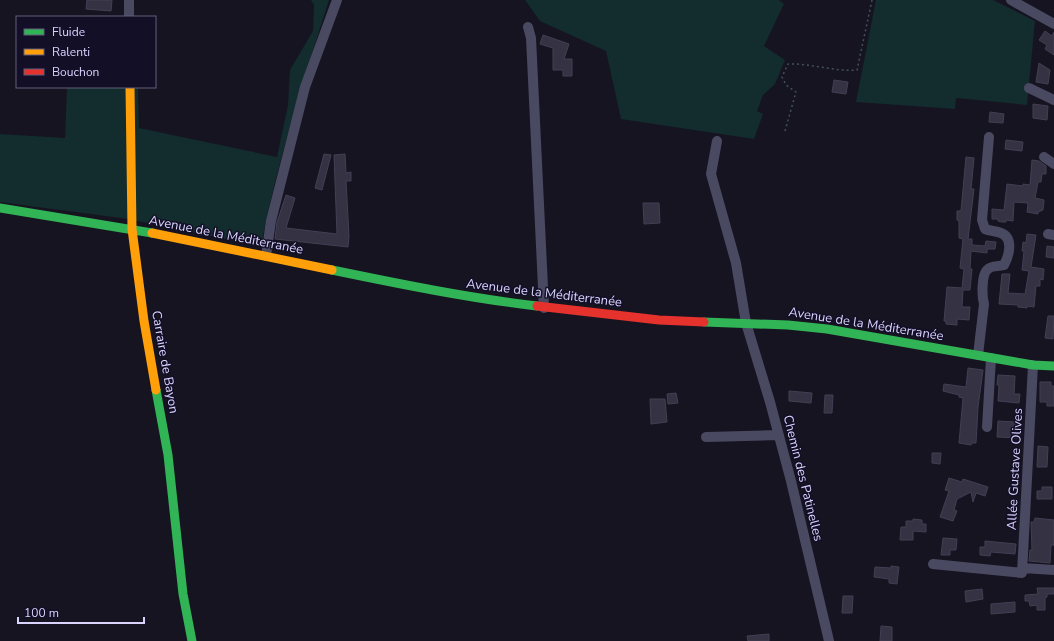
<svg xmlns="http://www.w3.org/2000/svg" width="1054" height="641" font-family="'Nunito Sans',sans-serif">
<rect width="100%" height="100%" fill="#161421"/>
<!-- green -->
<path fill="#132c2d" d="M311,0H329C303,81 277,163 261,246L128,219L0,202V134L65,138L67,87H138L139,128L277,157L288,105L290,70L313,31L314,5Z
M525,0H779L784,4L764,46L785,60L775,84L763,95L757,111L763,114L754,139L621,119L606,51L540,21Z
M876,0H993L1035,21L1027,105L956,98L955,109L856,102Z"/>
<!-- building -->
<path fill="#343243" stroke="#433f54" d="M87,0H112L111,11L86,9Z
M1045,31L1052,36L1054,32V55L1045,49L1047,45L1039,40Z
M543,35L569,44L564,59H572V76H563V70H553V48L540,44Z
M1039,63L1050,70L1048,84L1036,82Z
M834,80L848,82L846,94L832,92Z
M1033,104L1048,106L1047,120L1033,118Z
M990,112L1004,114L1003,123L989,122Z
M1006,140L1023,142L1022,151L1005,149Z
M324,154L331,155L322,190L315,188Z
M345,154L346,173L351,172V181H346L349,236L348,247L275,239L277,222L286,195L295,198L286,228L337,234L334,155Z
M966,157L974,158L971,189H974L968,239H972V245L985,246L986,241L996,242L995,249H987V253L971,251L970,269H972L970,290H963L962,307H970L969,320L957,319V325L946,324V321H944L947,287L962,288L964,269L960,268L963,239L959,238V221L957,220V211H961Z
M1032,160L1039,161L1046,166V174H1042L1041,182H1038L1035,198L1044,200L1043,210L1038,212V214L1027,212L1028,203L1014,202L1013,221L1006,220V222H1002L998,221V219H992V209L1004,210L1007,184L1023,186V184L1030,185Z
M643,203H659L660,223L644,224Z
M1027,234L1036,235L1031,267L1044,269L1043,280L1040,279V286H1036L1034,307L1027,306V308L1018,307V305L999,304L1002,274H1010L1008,293L1025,294L1029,271L1022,270L1024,251H1022L1023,242L1026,243Z
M1047,246L1054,247V258L1046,257Z
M1048,316H1054L1053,339L1045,338Z
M968,368L983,370L978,407L976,443H972L971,445L959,443L963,398L959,397V395L943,391L944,384L966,387Z
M998,375L1015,376L1014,394H1020L1019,403L998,401L999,385H997Z
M1040,382H1051V386H1054V406H1047V402H1040Z
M789,391L812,393L811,403L789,401Z
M676,393L678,403L668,404L667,394Z
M825,395H833L832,413H824Z
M650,399H665L667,422L651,424Z
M998,421L1015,422H1017V424H1020V438L997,437Z
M1038,446L1048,447L1047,467H1037Z
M932,453H941L940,464L932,463Z
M949,478L962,482L963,479L988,487L985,496L976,493L973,502L971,492L957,499L954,510L957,511L953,521L940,517L949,491L945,490Z
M1042,487H1052V499H1037V491H1042Z
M1035,518L1054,520V545H1051L1050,563L1029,561L1030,550H1032L1031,522H1034Z
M913,519L922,520V524H926V532L913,531V540H900L901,527H906V521H913Z
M943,538L957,539L956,550H950V555H941Z
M985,541L1016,544L1015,554L991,552L990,556L980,555V547H985Z
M891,566L899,567L897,584L889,583V579L874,577L875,567L891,568Z
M1037,588H1054V594H1047V597L1045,598V610H1037V605L1030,606L1029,601H1025V595L1038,594Z
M982,589L983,599L966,602L965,591Z
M843,596H853L852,613H842Z
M1015,602V612L991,614V604Z
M881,626L892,627V641H880Z
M769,634V641H748L747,636Z"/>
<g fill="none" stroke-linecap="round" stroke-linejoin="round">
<!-- path -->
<path stroke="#44505f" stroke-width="1.5" stroke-dasharray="2 3" stroke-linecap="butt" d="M785,131L796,92L786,85L782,77L788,64C811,63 834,72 857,70L872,0"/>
<!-- street -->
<path stroke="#4a4962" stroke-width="10" d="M129,0V17
M1011,0L1054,24
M528,27L531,38L544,308
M1029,88L1054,100
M717,141L711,174L736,263L746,323L770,402L791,481L829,641
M1044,157L1054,164
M1048,234L1054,235
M266,256L271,221L305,87L337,0
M978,355L984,304C982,297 981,274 988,269C992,265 998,267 1004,265C1009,256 1014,238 1001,233C996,231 990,231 985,229L982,220L989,137
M987,427L991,358
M706,437L778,435
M933,564L1022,573L1033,365
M1023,568L1054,570"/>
<!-- fast -->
<path stroke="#30b455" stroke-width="9" d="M0,208L152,233
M332,270C400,284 468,298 537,306
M704,322L788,325L827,329L1033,365L1054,366
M156,390L168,455L183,594L192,641"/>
<!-- slow -->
<path stroke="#ff9f0a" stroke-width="9" d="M130,87L132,229L144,321L156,390
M152,233L332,270"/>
<!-- jam -->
<path stroke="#e5322d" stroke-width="9" d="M537,306L659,320L704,322"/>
</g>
<g text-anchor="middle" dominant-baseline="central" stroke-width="3" stroke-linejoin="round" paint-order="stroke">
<!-- street labels -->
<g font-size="13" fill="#d9d4ff" stroke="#130f26">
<text transform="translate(226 235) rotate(11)">Avenue de la Méditerranée</text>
<text transform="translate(544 293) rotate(7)">Avenue de la Méditerranée</text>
<text transform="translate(866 324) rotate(9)">Avenue de la Méditerranée</text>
<text transform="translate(165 362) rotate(80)">Carraire de Bayon</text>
<text transform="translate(1015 469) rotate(-87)">Allée Gustave Olives</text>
<text transform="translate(803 478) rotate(76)">Chemin des Patinelles</text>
</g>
</g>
<!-- legend -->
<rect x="16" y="16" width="140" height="72" fill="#130f26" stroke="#625e7d"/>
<rect x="24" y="29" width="20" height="6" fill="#30b455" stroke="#625e7d"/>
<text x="52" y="36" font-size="12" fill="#d9d4ff">Fluide</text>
<rect x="24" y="49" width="20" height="6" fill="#ff9f0a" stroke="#625e7d"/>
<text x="52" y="56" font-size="12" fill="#d9d4ff">Ralenti</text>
<rect x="24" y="69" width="20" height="6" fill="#e5322d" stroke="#625e7d"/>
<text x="52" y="76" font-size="12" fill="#d9d4ff">Bouchon</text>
<!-- scale -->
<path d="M18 617v6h126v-6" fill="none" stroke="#d9d4ff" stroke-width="2"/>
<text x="24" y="617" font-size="12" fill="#d9d4ff" stroke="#130f26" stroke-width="3" paint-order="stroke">100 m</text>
</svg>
